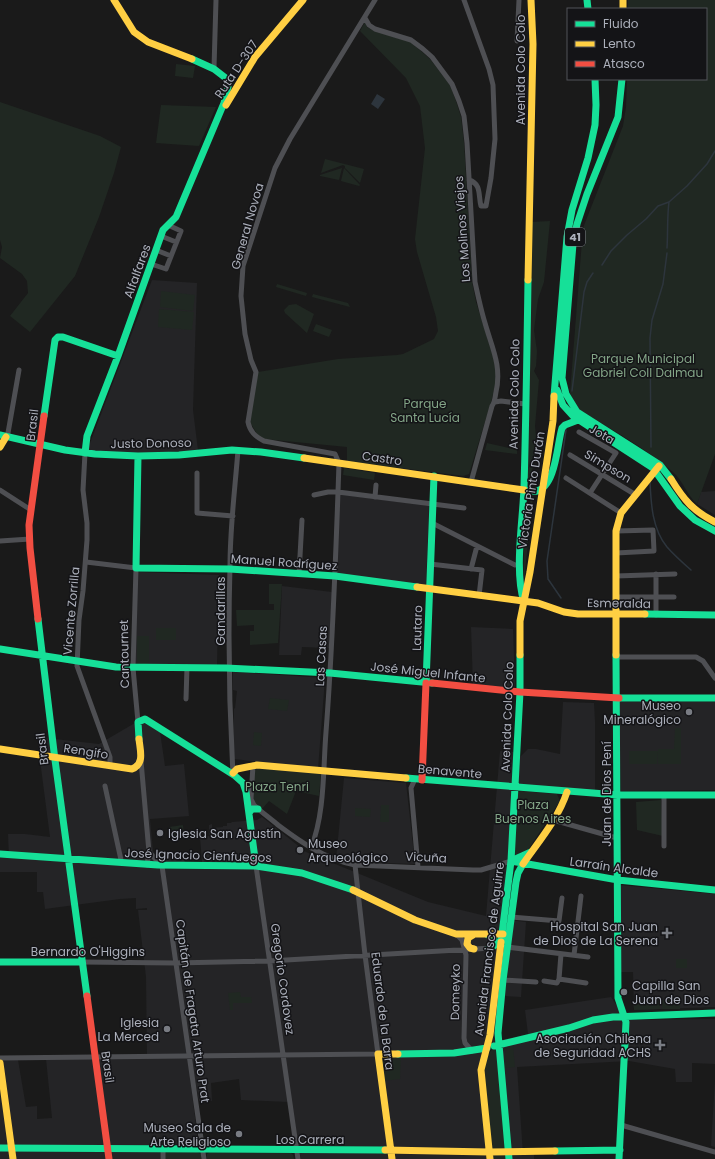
<svg xmlns="http://www.w3.org/2000/svg" width="715" height="1159" font-family="Poppins,sans-serif">
<rect width="100%" height="100%" fill="#1a1a1a"/>
<!-- built -->
<path fill="#242426" d="M152,280L197,283L193,410L198,450L135,454L87,451Z
M715,491V515L697,504L701,492Z
M339,494L429,506L426,588L339,574L337,572Z
M137,572L219,575L217,665H135Z
M282,586L332,592L329,648L302,647L301,655H279Z
M471,627L513,629L515,686L510,690L473,685Z
M233,672L325,678L318,769L234,759V709L235,708L237,691L233,690Z
M563,702L594,703L595,722V791L516,785L519,758L528,749H536L560,754Z
M618,702H715V790L621,791Z
M140,720L160,732L165,766L184,764L189,816L150,819L153,851L161,860H169V852H184V860L185,862H202L200,837L209,836V825L212,824V828L223,827V826H227V823H231L232,822L257,820L262,817L306,852L428,902L486,916L500,751L514,752L508,858L502,919L526,922L521,997L504,996L501,1040L528,1034L525,1010L611,997L627,1020L715,1019V1064L692,1063V1082H676L675,1069L629,1061L517,1067L523,1154H534V1159H511L502,1046L485,1049L486,1159H301L289,1102L241,1100L239,1079L211,1083L212,1101H199L195,1080L190,1078L198,1141L195,1144L161,1145L160,1159H0V1060H18L26,1107L37,1106V1119L52,1118L46,1059H147L146,977L138,910H147V908L136,909V898L120,899L45,909L43,892H37V872H0V858H9L8,834H25L50,837L37,737L99,744Z
M344,778L406,783L415,864L352,862L336,859Z
M619,885L715,894V1007L634,1010L633,972H618Z
M715,1080V1147L711,1146Z"/>
<!-- green -->
<path fill="#202822" d="M628,0H715V454L697,504C687,495 683,481 673,472C647,449 609,428 578,409L574,404L570,393L583,228L623,126L626,107L627,79H706V9H628Z
M365,22L367,27L374,31L410,42L421,51L430,59L450,85L456,101L461,117L464,143L472,282L476,302L492,353L496,367V381L492,399L469,474L463,476L347,461V447L264,439L257,434L250,422L258,372L338,359L397,355L403,354L434,339L438,331L436,317L417,252L415,239L425,148L420,106L406,78L360,31Z
M176,64L195,66L193,78L175,76Z
M0,102L100,136L121,147L114,173L99,217L75,276L30,332L10,316L28,293L27,281L22,274L0,258L2,247L0,240Z
M161,105L216,107L199,146L156,143Z
M325,159L364,169L360,183L345,168V166L343,165L321,173Z
M342,168L339,180L320,176V175Z
M344,168L360,185L359,186L341,181Z
M550,221L544,282L538,299L534,330L537,351L536,366L534,371L539,380L535,426L537,447L532,471L533,480L526,479L531,222Z
M277,284L307,293L306,296L276,287Z
M161,291L195,295L193,311L160,307Z
M313,294L348,303L350,307L312,297Z
M296,304L314,314L307,333L285,313L284,310L289,305Z
M159,309L194,312L192,330L158,327Z
M316,324L332,330L329,337L313,331Z
M487,443L517,450V454L485,450Z
M344,468L375,473L374,480L343,475Z
M533,495L523,591L525,510L530,504L531,496Z
M269,584H282L278,643L250,645V631H254V625L237,626L236,610H274V604H269Z
M156,628H176V640H156Z
M137,636H149V664H137Z
M270,698L289,700L287,711L268,709Z
M675,728H681V764H658V752L657,764H629V751H658V749H674Z
M254,732L262,733L261,746L253,745Z
M259,767L321,773L319,796L296,791L287,814L269,801L262,809L253,801L254,771Z
M521,791L557,794L560,801L528,850L514,856L516,793Z
M661,800L663,836L637,830L636,802Z
M381,805H389V822H380Z
M355,808L371,809L370,817L355,816Z
M183,825L184,836L170,838L169,827Z
M676,959H687V968H676Z
M240,992L241,997H251L252,1003H233V1010H230L228,993Z
M662,1000H680V1009H662Z
M633,1001H660V1009L634,1010Z
M513,1046L515,1067L505,1068V1053L507,1048Z
M497,1048L507,1159H492L484,1073L488,1055L492,1049Z
M401,1057L400,1079L384,1081L380,1063L383,1058Z
M165,1152H197L201,1154V1159H165Z
M210,1152L291,1153L293,1155L294,1159H207V1154Z"/>
<!-- water -->
<path fill="#2d353d" d="M377,94L385,99L378,109L371,104Z"/>
<g fill="none" stroke-linecap="round" stroke-linejoin="round">
<!-- stream -->
<path stroke="#2d353d" stroke-width="1.5" d="M667,248C668,233 667,217 669,202
M602,265L611,251L627,235L646,219L658,206L669,202L687,186L707,164L715,151
M572,391L584,292L587,282L593,273
M651,447L650,338L652,320L663,284L667,253
M650,482C651,503 652,529 667,547C674,555 683,563 691,570
M561,598L548,579L547,561L566,430"/>
<!-- street -->
<path stroke="#4e4f53" stroke-width="5" d="M464,0L489,69L493,85L495,139L491,178L486,206H481C478,196 482,184 469,180
M365,18L369,25L375,29L411,40L423,49L432,57L452,84L459,101L464,116L467,143L475,282C478,296 481,310 485,323C492,348 502,366 496,392C495,397 495,402 492,406L471,482
M517,41L519,0
M214,68L216,0
M161,236L176,242
M156,250L171,256
M151,264L166,269L181,231L168,225
M495,402L501,401L525,404
M579,432L616,453L590,493
M6,437L8,433L19,370
M85,453L83,490L87,523V540L83,591L79,620L77,666L110,757V766
M570,455L636,495
M197,473V513L233,516
M566,478L621,513
M0,490L31,510
M314,495L328,492H338L464,508
M375,497L376,485
M432,523L515,565
M0,541L30,539
M616,553L654,551L653,530L616,531
M86,562L136,568L133,668L138,722
M430,564L482,570L479,596
M471,569L477,546
M299,574L302,520
M616,576L675,574
M619,597H674
M656,615V574
M616,657H696L703,661L715,678
M186,699L187,667
M141,761L149,852L147,865
M253,765L251,799L254,805C261,812 270,818 278,825C302,843 325,859 355,865L473,870H481L511,861
M233,773C229,704 228,635 230,566C230,527 235,489 238,450
M415,779L411,788L418,867
M105,786L121,860
M664,795V846
M553,820L617,838
M311,848C325,813 323,769 326,732C333,642 336,553 339,463L335,454L264,441C255,436 250,432 248,422L256,372L251,360L245,334L241,296L243,266L275,168L290,139L375,0
M149,852L162,866L204,1159
M256,866L298,1159
M511,917L559,921L562,898
M456,934L462,940L466,955L464,1038L465,1043L472,1051
M507,947L588,957
M574,955L581,896
M82,962L175,963L269,961L492,948
M559,979L586,983
M559,979L561,954
M503,980L536,982
M544,981L557,983L559,979
M0,1058L378,1054L365,955L355,865
M621,1125L715,1152
M163,1148V1159"/>
<!-- fast -->
<path stroke="#16e098" stroke-width="7" d="M587,0L588,9
M622,79L618,117L587,194L577,224L573,244L562,378L566,394L577,412L660,465L671,479
M557,390L563,405L573,416L653,468L680,506L695,520L715,531
M554,396L567,237L572,210L588,158L595,125L596,105L595,79
M44,416L55,340L58,337H63L118,356
M0,435L65,450L95,454L138,456L179,455L232,450L261,452L304,458
M85,453L87,436L118,356L163,230L176,217L224,103L228,87L227,79L214,69L192,59
M138,456L136,568L230,569L335,576L417,587
M524,490C528,490 533,492 537,491C556,486 557,444 562,428L565,425L578,420
M524,602C514,571 523,520 524,487C526,418 527,349 528,280
M645,614L715,615
M38,619L55,760L87,996
M0,649L116,667L226,668L330,673L432,683
M616,655L618,998L626,1022L619,1159
M426,683L434,476
M619,698H715
M139,739L138,722L145,719L234,775L243,783L246,792L256,866
M406,778L618,795H715
M249,813L252,809H258
M0,854L158,865L256,866L302,873L353,890
M511,861L618,880L715,890
M511,861L531,852
M488,935L493,937L495,942L494,946L489,948
M501,942L511,861L520,692V655
M0,962H82
M494,1046L569,1028L593,1020L613,1017L715,1013
M398,1054L454,1053L487,1048
M0,1148L385,1150
M555,1151L620,1150
M509,1159L498,1033L503,980L516,882L518,873L523,864"/>
<!-- slow -->
<path stroke="#ffcf43" stroke-width="7" d="M114,0L134,32L148,42L192,59
M623,0V9
M226,105L255,57L303,0
M528,280L533,44L531,0
M0,447L6,437
M304,458L524,490
M671,479C684,500 693,511 715,522
M417,587L538,603L564,612L578,614H645
M520,655V621L530,572L553,421L554,396
M616,655V531L621,513L659,466
M0,749L132,769C145,764 140,750 139,739
M233,773L237,769L257,765L406,778
M523,864C539,841 558,819 567,792
M353,890L415,920L456,934H503
M473,935L468,938L467,944L470,948L474,949
M0,1063L13,1159
M385,1150L489,1152L555,1151
M392,1159L378,1054H398
M490,1159L481,1070L490,1035L501,942"/>
<!-- jam -->
<path stroke="#f24e42" stroke-width="7" d="M38,619L30,548L29,525L44,416
M432,683L520,692L619,698
M422,780L426,683
M87,996L109,1159"/>
</g>
<!-- markers -->
<g fill="#797c83" stroke="#141417" stroke-width="1.5">
<circle cx="689" cy="712" r="4"/>
<circle cx="160" cy="833" r="4"/>
<circle cx="300" cy="850" r="4"/>
<path d="M665 927h4v4h4v4h-4v4h-4v-4h-4v-4h4z"/>
<circle cx="624" cy="992" r="4"/>
<circle cx="167" cy="1029" r="4"/>
<path d="M658 1039h4v4h4v4h-4v4h-4v-4h-4v-4h4z"/>
<circle cx="239" cy="1134" r="4"/>
</g>
<g text-anchor="middle" dominant-baseline="central" stroke-width="3" stroke-linejoin="round" paint-order="stroke">
<!-- shield labels -->
<rect fill="#141417" stroke="#7e818a" stroke-width="1" x="565" y="228" width="20" height="18" rx="3"/>
<g font-size="11" font-weight="bold" fill="#acb0bb">
<text x="575" y="237">41</text>
</g>
<!-- street labels -->
<g font-size="12" fill="#acb0bb" stroke="#141417">
<text transform="translate(236 69) rotate(-56)">Ruta D-307</text>
<text transform="translate(520 70) rotate(-90)">Avenida Colo Colo</text>
<text transform="translate(247 226) rotate(-74)">General Novoa</text>
<text transform="translate(462 229) rotate(-94)">Los Molinos Viejos</text>
<text transform="translate(137 271) rotate(-70)">Alfalfares</text>
<text transform="translate(514 394) rotate(-89)">Avenida Colo Colo</text>
<text transform="translate(32 425) rotate(-83)">Brasil</text>
<text transform="translate(602 434) rotate(30)">Jota</text>
<text transform="translate(151 443) rotate(-1)">Justo Donoso</text>
<text transform="translate(382 458) rotate(8)">Castro</text>
<text transform="translate(608 466) rotate(31)">Simpson</text>
<text transform="translate(531 490) rotate(-81)">Victoria Pinto Durán</text>
<text transform="translate(284 562) rotate(4)">Manuel Rodríguez</text>
<text transform="translate(619 603) rotate(1)">Esmeralda</text>
<text transform="translate(71 611) rotate(-85)">Vicente Zorrilla</text>
<text transform="translate(220 611) rotate(-90)">Gandarillas</text>
<text transform="translate(417 628) rotate(-88)">Lautaro</text>
<text transform="translate(124 654) rotate(-91)">Cantournet</text>
<text transform="translate(321 656) rotate(-87)">Las Casas</text>
<text transform="translate(428 672) rotate(6)">José Miguel Infante</text>
<text transform="translate(507 717) rotate(-88)">Avenida Colo Colo</text>
<text transform="translate(42 749) rotate(-97)">Brasil</text>
<text transform="translate(86 751) rotate(9)">Rengifo</text>
<text transform="translate(450 771) rotate(5)">Benavente</text>
<text transform="translate(606 794) rotate(-90)">Juan de Dios Pení</text>
<text transform="translate(198 855) rotate(2)">José Ignacio Cienfuegos</text>
<text transform="translate(426 857) rotate(3)">Vicuña</text>
<text transform="translate(614 867) rotate(8)">Larraín Alcalde</text>
<text transform="translate(489 949) rotate(-83)">Avenida Francisco de Aguirre</text>
<text x="88" y="951">Bernardo O'Higgins</text>
<text transform="translate(283 979) rotate(82)">Gregorio Cordovez</text>
<text transform="translate(455 992) rotate(-89)">Domeyko</text>
<text transform="translate(193 1011) rotate(82)">Capitán de Fragata Arturo Prat</text>
<text transform="translate(383 1011) rotate(83)">Eduardo de la Barra</text>
<text transform="translate(108 1067) rotate(82)">Brasil</text>
<text x="310" y="1139">Los Carrera</text>
</g>
<!-- park labels -->
<g font-size="12" fill="#83a587" stroke="#141417">
<text x="643" y="358">Parque Municipal<tspan x="643" dy="14">Gabriel Coll Dalmau</tspan></text>
<text x="425" y="403">Parque<tspan x="425" dy="14">Santa Lucía</tspan></text>
<text x="277" y="786">Plaza Tenri</text>
<text x="533" y="804">Plaza<tspan x="533" dy="14">Buenos Aires</tspan></text>
</g>
<!-- poi labels -->
<g font-size="12" fill="#acb0bb" stroke="#141417" text-anchor="end">
<text x="681" y="705">Museo<tspan x="681" dy="14">Mineralógico</tspan></text>
<text x="168" y="833" text-anchor="start">Iglesia San Agustín</text>
<text x="308" y="843" text-anchor="start">Museo<tspan x="308" dy="14">Arqueológico</tspan></text>
<text x="658" y="926">Hospital San Juan<tspan x="658" dy="14">de Dios de La Serena</tspan></text>
<text x="632" y="985" text-anchor="start">Capilla San<tspan x="632" dy="14">Juan de Dios</tspan></text>
<text x="159" y="1022">Iglesia<tspan x="159" dy="14">La Merced</tspan></text>
<text x="651" y="1038">Asociación Chilena<tspan x="651" dy="14">de Seguridad ACHS</tspan></text>
<text x="231" y="1127">Museo Sala de<tspan x="231" dy="14">Arte Religioso</tspan></text>
</g>
</g>
<!-- legend -->
<rect x="567" y="8" width="140" height="72" fill="#141417" stroke="#515259"/>
<rect x="575" y="21" width="20" height="6" fill="#16e098" stroke="#515259"/>
<text x="603" y="28" font-size="12" fill="#acb0bb">Fluido</text>
<rect x="575" y="41" width="20" height="6" fill="#ffcf43" stroke="#515259"/>
<text x="603" y="48" font-size="12" fill="#acb0bb">Lento</text>
<rect x="575" y="61" width="20" height="6" fill="#f24e42" stroke="#515259"/>
<text x="603" y="68" font-size="12" fill="#acb0bb">Atasco</text>
</svg>
